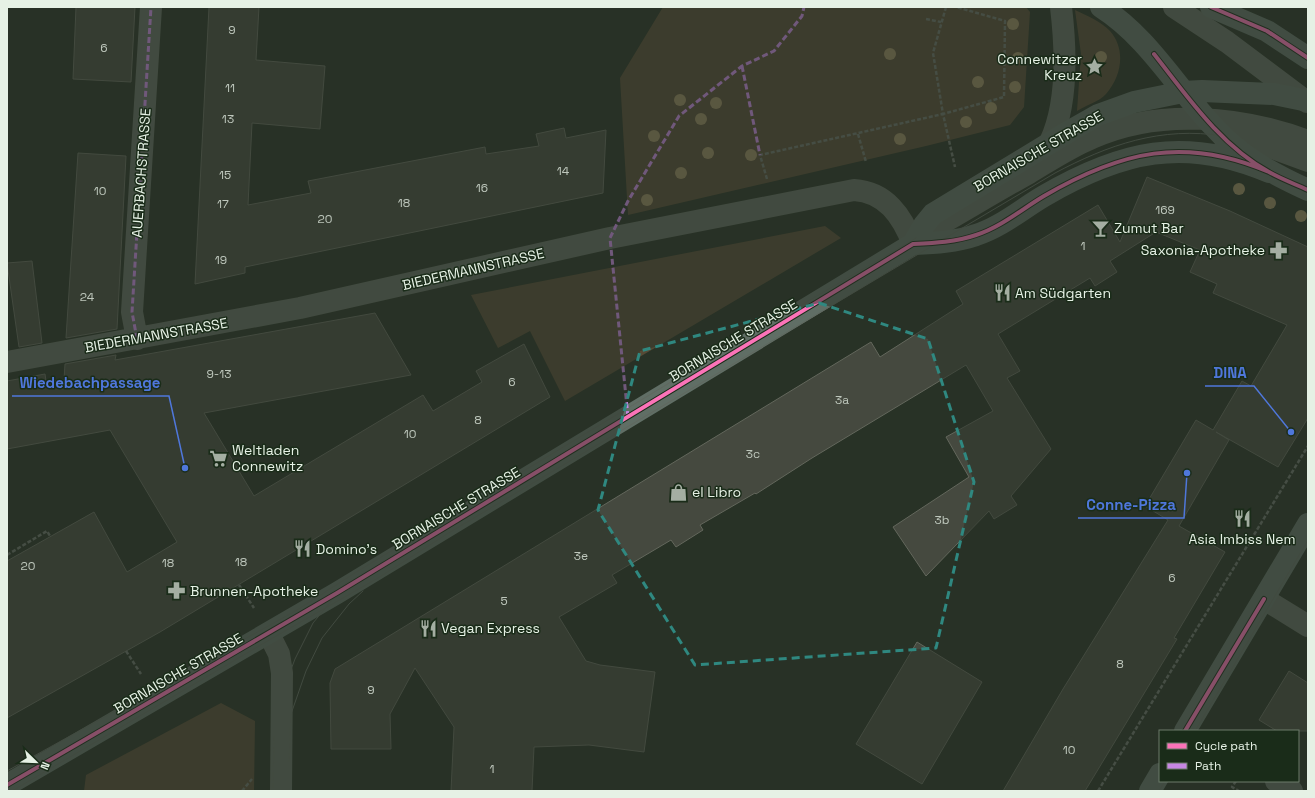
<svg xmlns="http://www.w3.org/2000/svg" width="1315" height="798" font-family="'Space Grotesk',sans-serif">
<rect width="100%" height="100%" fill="#283226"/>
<!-- green -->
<path fill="#564a35" d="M663,7H1026L1030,12L1024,107L1010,125L926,146L628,215L620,78Z
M1075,10C1086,15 1102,22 1110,31C1126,49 1122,76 1106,94C1099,102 1086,105 1077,111L1081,54Z
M825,226L841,238L565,401L530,331L498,348L471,295Z
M221,703L255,721L254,791H84L86,775Z"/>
<!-- building -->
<path fill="#45493f" stroke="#63675c" d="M76,7H135L131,82L73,79Z
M209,7H259L256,60L325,66L320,129L252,123L248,205L311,193L308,181L485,147L486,154L539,146L536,134L564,128L566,138L606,130L603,193L245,267V273L195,284Z
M78,153L126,156L117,329L66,338Z
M1147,177L1230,211L1308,247V418L1278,467L1216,432L1229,440L1179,526L1225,552L1174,638L1177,639L1085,791H1003L1063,689L1168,520L1145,506L1196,420L1213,430L1242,381L1251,386L1287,325L1213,293L1217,284L1190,272L1200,250L1156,232L1110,261L1117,272L1095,286L1090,278L998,334L1020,371L1007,378L1051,449L1011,496L1017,505L994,519L989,511L926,576L893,527L969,477L946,437L993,411L966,365L812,458L756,494L755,493L700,525L703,530L676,547L671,540L612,575L617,583L559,617L586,661L600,665L655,672L644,752L589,745L534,747L532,791H451L454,727L415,668L390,714L391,749H331L330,683L335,669L871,342L880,357L963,304L956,291L1098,205L1120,242Z
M32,261L42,343L19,347L7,263Z
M375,313L411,375L204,413L254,496L423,395L433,411L482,382L476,371L524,344L550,397L160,632L7,718V561L94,512L127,572L177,542L110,430L7,449V381L45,374L46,381L64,380L65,364L116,355L115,360Z
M917,642L982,682L922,784L856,744Z
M1289,671L1308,683V731H1277L1259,720Z"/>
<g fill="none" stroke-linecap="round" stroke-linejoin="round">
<!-- path -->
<path stroke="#696f68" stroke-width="2.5" stroke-dasharray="4 2" stroke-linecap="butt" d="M946,7L933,53L943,114L1004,97L1005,21L956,7
M926,19L941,22
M858,134L866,162
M767,179L760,155L943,114L955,167
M7,555L47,531L50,536
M239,585L254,608
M126,651L141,674
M1236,781L1232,787L1239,791
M242,791L252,779
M1098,791L1308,446"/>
<!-- minor -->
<path stroke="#61695f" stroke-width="22" d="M1174,7L1227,42L1307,102
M1223,136L1259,143L1308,161
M1050,142C1068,104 1066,49 1061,7
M916,238C954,217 991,194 1029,173C1049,161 1070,147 1092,138C1159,108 1241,116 1308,141
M137,339L132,312L151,7
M7,362L300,308L610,238L854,190C886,192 902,216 913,244
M1264,599L1308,626
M269,634L279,654L282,673L281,791
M1276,781L1292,791"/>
<!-- major -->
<path stroke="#606e65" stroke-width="22" d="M1101,7C1148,37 1175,86 1213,126C1241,157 1271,173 1308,190
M1211,7L1267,31L1308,58
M913,244L924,225L933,214L1068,132L1098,115L1134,102L1183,92L1202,91L1274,94L1308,101
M1185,731L1308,524
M7,785L337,593L913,244C934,243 956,242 976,235C1001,227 1022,209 1044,196C1121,151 1185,136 1269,172
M1150,791L1160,774"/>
<!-- tram -->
<path stroke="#60685f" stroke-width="1" d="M1195,731L1308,540
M7,771L297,610L358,571L714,356L916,238
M12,791L271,639L378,578L447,534L1055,173C1108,145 1161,126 1223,136
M273,791L274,736L287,680L295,659L313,623L347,582
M288,791L291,714L306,671L322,638L349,604L363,591
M1159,791L1165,781"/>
<!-- quiet -->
<path stroke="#c787e3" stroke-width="3" stroke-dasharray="6 3" stroke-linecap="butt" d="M742,66L760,155
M137,339L132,312L151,7
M628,417L610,238L628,201L679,116L742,66L774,51L802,16L804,7"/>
<defs>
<path id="cycleway" d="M1211,7L1267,31L1308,58
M1154,54C1187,96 1220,145 1269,172C1281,179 1295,184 1308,190
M1185,731L1264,599
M7,785L337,593L913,244C934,243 956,242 976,235C1001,227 1022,209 1044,196C1121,151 1185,136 1269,172"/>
</defs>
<!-- cycleway casing -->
<use href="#cycleway" stroke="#1a2c19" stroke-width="6"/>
<!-- cycleway -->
<use href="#cycleway" stroke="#fb73b8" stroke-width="4"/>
</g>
<!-- trees -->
<g fill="#968661">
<circle cx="1013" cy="24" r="6"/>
<circle cx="890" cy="54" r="6"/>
<circle cx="1101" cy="57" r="6"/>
<circle cx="1018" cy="58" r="6"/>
<circle cx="978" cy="82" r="6"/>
<circle cx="1015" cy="87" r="6"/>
<circle cx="680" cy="100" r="6"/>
<circle cx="716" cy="103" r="6"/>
<circle cx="991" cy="108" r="6"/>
<circle cx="701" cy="119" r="6"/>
<circle cx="966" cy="122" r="6"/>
<circle cx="654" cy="136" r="6"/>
<circle cx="900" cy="139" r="6"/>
<circle cx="708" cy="153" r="6"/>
<circle cx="751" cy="155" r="6"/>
<circle cx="681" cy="173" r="6"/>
<circle cx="1239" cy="189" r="6"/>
<circle cx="647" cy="200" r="6"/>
<circle cx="1270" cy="203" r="6"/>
<circle cx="1301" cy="216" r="6"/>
</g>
<!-- marked area -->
<path d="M0 0H1315V798H0ZM819,303L928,339L974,482L936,648L695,665L598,510L640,351Z" fill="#283226" fill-opacity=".55" fill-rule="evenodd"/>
<path fill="none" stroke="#2f8880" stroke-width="3" stroke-dasharray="8 5" stroke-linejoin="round" d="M819,303L928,339L974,482L936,648L695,665L598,510L640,351Z"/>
<!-- icons -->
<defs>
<symbol id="sight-bare" viewBox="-9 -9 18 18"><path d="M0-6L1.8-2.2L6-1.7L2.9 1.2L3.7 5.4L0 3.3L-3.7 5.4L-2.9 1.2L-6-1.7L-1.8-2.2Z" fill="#a4aea2" stroke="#1a2c19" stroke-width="2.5" paint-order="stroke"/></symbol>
<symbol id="bar-bare" viewBox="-9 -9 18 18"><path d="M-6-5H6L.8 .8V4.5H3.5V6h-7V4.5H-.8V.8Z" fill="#a4aea2" stroke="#1a2c19" stroke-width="2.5" paint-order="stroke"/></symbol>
<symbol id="pharmacy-bare" viewBox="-9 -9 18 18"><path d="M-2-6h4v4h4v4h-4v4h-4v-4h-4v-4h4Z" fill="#a4aea2" stroke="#1a2c19" stroke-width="2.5" paint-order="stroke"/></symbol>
<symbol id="restaurant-bare" viewBox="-9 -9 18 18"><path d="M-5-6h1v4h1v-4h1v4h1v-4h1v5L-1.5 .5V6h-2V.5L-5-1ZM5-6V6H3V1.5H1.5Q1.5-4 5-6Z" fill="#a4aea2" stroke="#1a2c19" stroke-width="2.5" paint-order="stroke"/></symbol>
<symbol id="supermarket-bare" viewBox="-9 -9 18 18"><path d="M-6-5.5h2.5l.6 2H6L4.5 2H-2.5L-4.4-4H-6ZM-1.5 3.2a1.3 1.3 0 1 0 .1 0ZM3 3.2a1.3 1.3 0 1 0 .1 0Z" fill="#a4aea2" stroke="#1a2c19" stroke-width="2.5" paint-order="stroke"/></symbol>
<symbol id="shop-bare" viewBox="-9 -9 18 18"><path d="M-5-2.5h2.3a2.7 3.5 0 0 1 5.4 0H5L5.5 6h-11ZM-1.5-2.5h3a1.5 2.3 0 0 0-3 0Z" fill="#a4aea2" stroke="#1a2c19" stroke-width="2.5" paint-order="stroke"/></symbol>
</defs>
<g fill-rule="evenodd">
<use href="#sight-bare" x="1082" y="54" width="25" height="25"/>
<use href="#bar-bare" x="1088" y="216" width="25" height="25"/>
<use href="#pharmacy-bare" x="1266" y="238" width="25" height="25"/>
<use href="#restaurant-bare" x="990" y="280" width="25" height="25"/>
<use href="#supermarket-bare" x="206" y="446" width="25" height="25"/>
<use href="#shop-bare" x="666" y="480" width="25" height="25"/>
<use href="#restaurant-bare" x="1230" y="506" width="25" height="25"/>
<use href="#restaurant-bare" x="290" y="536" width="25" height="25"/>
<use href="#pharmacy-bare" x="164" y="578" width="25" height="25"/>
<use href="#restaurant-bare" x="416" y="616" width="25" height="25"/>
</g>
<g text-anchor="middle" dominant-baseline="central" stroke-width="3" stroke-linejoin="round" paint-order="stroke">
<!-- number labels -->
<g font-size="12" fill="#bec7bc">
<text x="232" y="30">9</text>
<text x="104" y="48">6</text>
<text x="230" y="88">11</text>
<text x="228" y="119">13</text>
<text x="563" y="171">14</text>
<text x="225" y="175">15</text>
<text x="482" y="188">16</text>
<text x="100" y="191">10</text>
<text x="404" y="203">18</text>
<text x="223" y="204">17</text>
<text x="1165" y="210">169</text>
<text x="325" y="219">20</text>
<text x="1083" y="246">1</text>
<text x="221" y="260">19</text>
<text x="87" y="297">24</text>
<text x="219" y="374">9-13</text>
<text x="512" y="382">6</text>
<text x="842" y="400">3a</text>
<text x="478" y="420">8</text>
<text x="410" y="434">10</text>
<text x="753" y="454">3c</text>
<text x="942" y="520">3b</text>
<text x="581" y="556">3e</text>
<text x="241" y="562">18</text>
<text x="168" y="563">18</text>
<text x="28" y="566">20</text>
<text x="1172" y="578">6</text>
<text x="504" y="601">5</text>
<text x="1120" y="664">8</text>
<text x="371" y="690">9</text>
<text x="1069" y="750">10</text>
<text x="492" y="769">1</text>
</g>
<!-- poi labels -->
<g font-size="14" fill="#e6f1e5" stroke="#1a2c19" text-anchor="start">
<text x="1082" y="59" text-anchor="end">Connewitzer<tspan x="1082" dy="16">Kreuz</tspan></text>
<text x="1114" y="228">Zumut Bar</text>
<text x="1265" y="250" text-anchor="end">Saxonia-Apotheke</text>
<text x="1015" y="293">Am Südgarten</text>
<text x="232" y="450">Weltladen<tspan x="232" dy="16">Connewitz</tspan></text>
<text x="692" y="492">el Libro</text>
<text x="1242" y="539" text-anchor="middle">Asia Imbiss Nem</text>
<text x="316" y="549">Domino's</text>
<text x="190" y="591">Brunnen-Apotheke</text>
<text x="441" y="628">Vegan Express</text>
</g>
<!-- street labels -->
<g font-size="14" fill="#e6f1e5" stroke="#1a2c19">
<text transform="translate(1038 151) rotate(-30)">BORNAISCHE STRASSE</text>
<text transform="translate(141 173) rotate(-86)">AUERBACHSTRASSE</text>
<text transform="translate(473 269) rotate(-13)">BIEDERMANNSTRASSE</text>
<text transform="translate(156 335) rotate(-10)">BIEDERMANNSTRASSE</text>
<text transform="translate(733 340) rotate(-31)">BORNAISCHE STRASSE</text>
<text transform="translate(456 508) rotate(-31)">BORNAISCHE STRASSE</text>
<text transform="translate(178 673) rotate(-30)">BORNAISCHE STRASSE</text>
</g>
</g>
<!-- callouts -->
<path fill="none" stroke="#4f77db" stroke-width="1.5" d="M1291 432L1254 386H1205M185 468L169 396H12M1187 473L1184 518H1078"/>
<g fill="#4f77db" stroke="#1a2c19" stroke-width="1.5">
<circle cx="1291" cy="432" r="4"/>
<circle cx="185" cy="468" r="4"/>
<circle cx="1187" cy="473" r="4"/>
</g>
<g font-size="15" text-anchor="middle" font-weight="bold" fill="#4f77db" stroke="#1a2c19" stroke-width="3" stroke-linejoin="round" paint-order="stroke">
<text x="1230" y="378">DINA</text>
<text x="90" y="388">Wiedebachpassage</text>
<text x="1131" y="510">Conne-Pizza</text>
</g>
<!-- border -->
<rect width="1315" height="798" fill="none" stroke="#e6f1e5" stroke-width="16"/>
<!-- legend -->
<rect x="1159" y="730" width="140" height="52" fill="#1a2c19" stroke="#6c7b6b"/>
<rect x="1167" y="743" width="20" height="6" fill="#fb73b8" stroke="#6c7b6b"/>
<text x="1195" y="750" font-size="12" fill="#e6f1e5">Cycle path</text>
<rect x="1167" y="763" width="20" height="6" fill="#c787e3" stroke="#6c7b6b"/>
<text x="1195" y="770" font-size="12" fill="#e6f1e5">Path</text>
<!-- north arrow -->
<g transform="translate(36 762) rotate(113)" stroke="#1a2c19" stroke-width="3" paint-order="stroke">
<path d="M0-3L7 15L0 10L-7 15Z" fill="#e6f1e5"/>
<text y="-6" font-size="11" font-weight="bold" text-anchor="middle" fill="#e6f1e5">N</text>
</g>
</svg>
